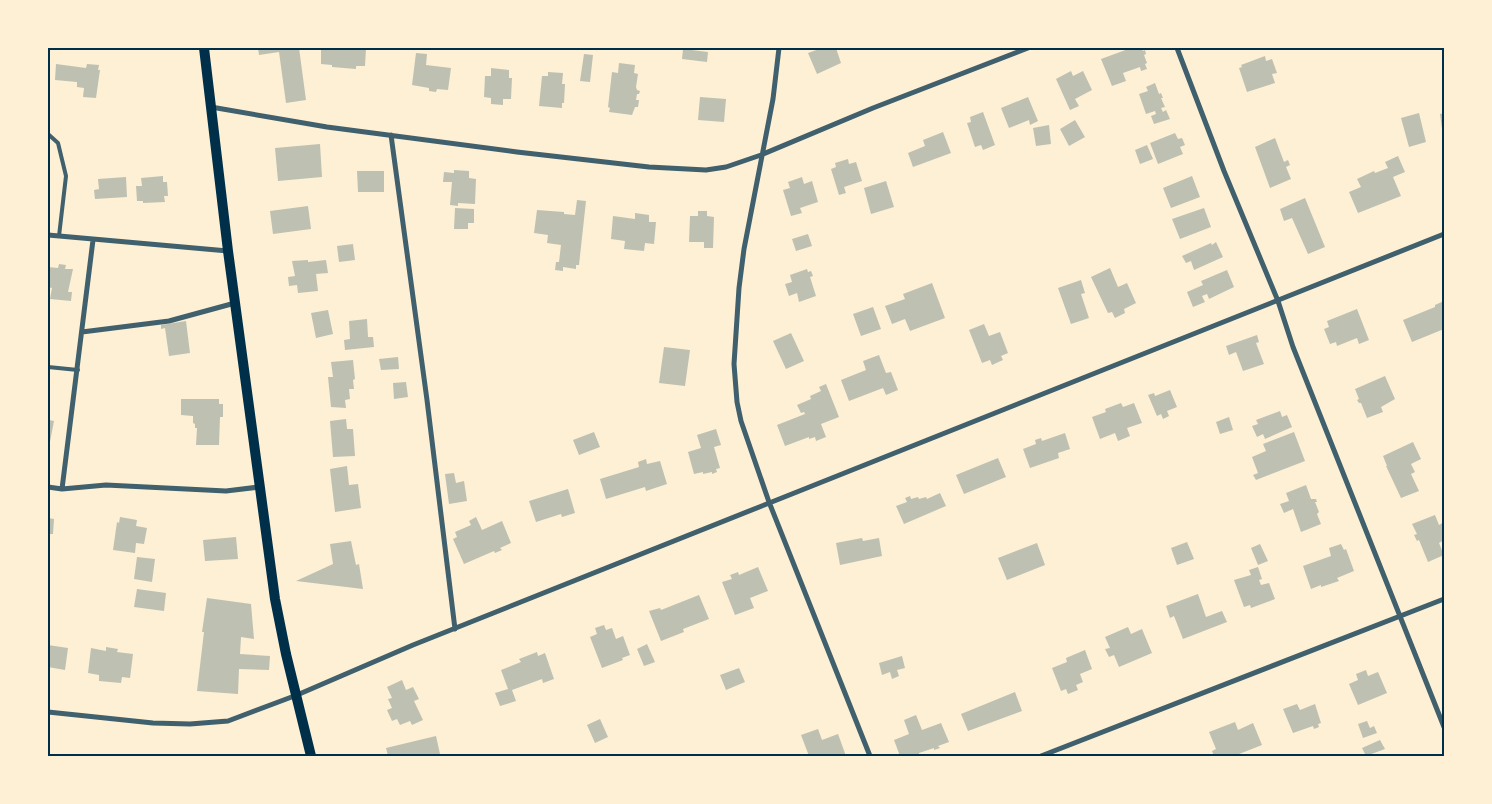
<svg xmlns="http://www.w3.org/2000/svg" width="1492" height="804" font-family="Overpass,sans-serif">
<rect width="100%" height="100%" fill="#fdf0d5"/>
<!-- building -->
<path fill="#bec0b2" d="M258,48H299L306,100L286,103L279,52L259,55Z
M321,48H366L365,66H356V69L332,67V65L321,64Z
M822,48H836L841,63L817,74L808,53Z
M1131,48H1141L1143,51L1145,50L1146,54L1144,55L1147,63L1145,64L1147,69L1141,71L1140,67L1123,73L1126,81L1112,86L1101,59Z
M683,49L708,52L707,62L682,59Z
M416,53L427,54L426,65L451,68L448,90L437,89L436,92L429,91V88L412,85Z
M584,54L593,55L590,82L580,81Z
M1265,56L1266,61L1272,59L1277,73L1272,74L1275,83L1247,92L1239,68L1242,67L1241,65Z
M619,63L635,65L634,73L638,74L636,87L637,90L640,91L639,94H637L636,100H639L638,107H635L632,115L609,112L610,108L608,107L612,72L618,73Z
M56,64L86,68L87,64L99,65L98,70H100L96,98L83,97L84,88L77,87V82L55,80Z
M491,68L509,70V78H512L511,99H503V105L491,104V98L484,97L485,76H491Z
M1071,71L1073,76L1083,71L1092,90L1075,99L1079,106L1070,110L1056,79Z
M548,72L563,73L562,84H565L564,103H562V108L539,106L542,76H548Z
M1155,83L1159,94L1161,93L1163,98H1161L1165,107L1161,108L1163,112L1166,110L1170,119L1154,124L1151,116L1156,114L1155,111L1146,114L1139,94L1148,91L1146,87Z
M700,97L726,99L724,122L698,120Z
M1028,97L1038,121L1030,125L1029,120L1009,128L1001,108Z
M983,112L995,145L983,150L981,145L975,147L967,123L971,122L970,117Z
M1419,113L1426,142L1409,147L1401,118Z
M1444,113V129H1442L1440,114Z
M1075,120L1085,137L1069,146L1060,129Z
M1049,125L1051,144L1036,146L1033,128Z
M943,132L951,153L913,167L908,153L925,146L923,140Z
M1175,133L1178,139L1182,138L1185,145L1180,147L1183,154L1158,164L1150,143Z
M1275,138L1284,162L1288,160L1290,165L1286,167L1291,179L1270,188L1255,147Z
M320,144L322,177L278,181L275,148Z
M1147,145L1153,159L1140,164L1135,150Z
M1398,156L1405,172L1393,177L1401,196L1358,213L1349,192L1361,187L1357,179L1374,171L1375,173L1388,168L1385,162Z
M848,159L849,164L856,162L862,181L844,187L846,193L839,195L831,169L836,167L835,163Z
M454,170L469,171V178L476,179L475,204L458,203V206L450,205L452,182H443L444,172L454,173Z
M357,171H384V192H358Z
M163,176V182H167L168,196H164L165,202L143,203V201H137L136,186H142L141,178Z
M1192,176L1200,197L1171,208L1163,188Z
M126,177L127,197L95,199L94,190L99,189L98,179Z
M802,177L804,184L812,181L818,202L800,208L802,213L791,216L783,190L790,188L788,182Z
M886,181L894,207L871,214L864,188Z
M1305,198L1325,247L1308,254L1292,218L1284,221L1280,209Z
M577,200L586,201L579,265H576V269L563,267V271L555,270L556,262H559L561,245L547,243L548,235L534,233L537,210L564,212V214L575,215Z
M308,206L311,229L273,234L270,211Z
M455,208L474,209V223H468V229H454Z
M1204,208L1211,227L1180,239L1172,219Z
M698,211H707V216L714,217L713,248H704V242H689L690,216H698Z
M635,213L649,215V222H656L654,244L645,243L644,251L624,249L625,241L611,239L613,216L635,219Z
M808,234L812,246L796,251L792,239Z
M1216,242L1223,257L1194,270L1191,261L1186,263L1182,256L1211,243L1212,245Z
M353,244L355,260L339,262L337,246Z
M308,260V262L326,260L328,273L316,274L318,291L298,293L297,285L289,286L288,277L295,276L292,261Z
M59,264L66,265L65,269H73L68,292H72L71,301L50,299L52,288L48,287V267L58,268Z
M1110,268L1118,287L1127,283L1136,303L1124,309L1125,313L1115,318L1112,312L1108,313L1091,277Z
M807,269L808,272L811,271L813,276L810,277L816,296L799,302L797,293L789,296L785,284L792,282L790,275Z
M1227,270L1234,287L1209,299L1207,294L1202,296L1205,302L1193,307L1187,292L1203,285L1201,281Z
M1081,280L1085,293L1081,294L1089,318L1071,324L1058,288Z
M932,283L945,318L910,331L905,319L892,324L885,306L905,299L903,294Z
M1444,301V329L1412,342L1403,320L1435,307V305Z
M873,307L881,329L861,336L853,314Z
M1357,309L1369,340L1359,344L1357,338L1337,346L1336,342L1330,344L1324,329L1329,327L1327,321Z
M328,310L333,334L316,338L311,313Z
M367,319L368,337H373L374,347L345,350L344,340L350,339L349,321Z
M186,321L190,353L169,356L165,328L161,329V325Z
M984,324L989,336L1000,332L1008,353L1001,356L1003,360L992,365L990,360L982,363L969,330Z
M791,333L804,361L786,369L773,341Z
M1257,335L1259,342L1256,343L1264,364L1243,371L1236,352L1229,355L1226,346Z
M664,347L690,350L685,386L659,383Z
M879,355L886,373L891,372L898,390L886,395L883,388L849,401L841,380L866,370L863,361Z
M398,357L399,369L381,370L379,359Z
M353,360L355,379L353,380L354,389H349L350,399L345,400L346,408L331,407L328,377H333L331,362Z
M1385,376L1395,399L1381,407L1383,412L1367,418L1361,403H1359L1357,400L1359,399L1355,389Z
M406,382L408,397L394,399L393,383Z
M826,384L839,417L821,424L826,437L816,441L815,437L809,439V437L785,446L777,425L805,414L804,412L801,413L797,405L811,399L810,396L821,391L819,387Z
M1170,390L1177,407L1167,411L1169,416L1163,419L1161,414L1157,416L1148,395L1154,393L1155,396Z
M181,399H219V404H223V417H220L219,445H196L197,428H195V424L193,423V416L181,415Z
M1121,403L1123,407L1134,403L1142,423L1127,428L1130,436L1118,441L1115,433L1100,439L1092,417L1106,412L1105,409Z
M1280,411L1282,417L1287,415L1292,427L1265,439L1263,434L1257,437L1252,426L1258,424L1256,420Z
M48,414L50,415L49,420L54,421L49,447H48Z
M1229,417L1233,430L1220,434L1216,422Z
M346,419L347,429H353L355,456L333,457L330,421Z
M716,429L721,445L714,447L720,468L716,469L717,472L712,474V472L703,474V472L694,474L688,452L701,448L697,435Z
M594,432L600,447L579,455L573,440Z
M1294,432L1305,461L1256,480L1253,475L1258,473L1252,457L1266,451L1263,444Z
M1065,433L1070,449L1058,453L1059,458L1030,468L1023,449L1036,444L1035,440L1041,438L1042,441Z
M1413,442L1421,459L1411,464L1415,472L1411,474L1419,491L1401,498L1386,466H1387L1383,456Z
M998,458L1006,477L964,494L956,475Z
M646,459L647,464L660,461L667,484L646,491L645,487L606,499L600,479L639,467L638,462Z
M347,466L349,485L358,484L361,508L335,512L330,469Z
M454,473L456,483L464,481L467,501L449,504L445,474Z
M1306,485L1311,499H1316L1317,502H1315L1319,512L1317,514L1321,524L1301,532L1293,509L1284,513L1280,504L1289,501L1286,493Z
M568,489L575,513L562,517L561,514L536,522L529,501Z
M940,493L946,506L904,524L896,506L907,502L905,498L910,496L911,499L918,497L919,499L926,497L927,499Z
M1435,515L1439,525L1444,522V540L1439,543L1444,555L1428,562L1419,540L1417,541L1414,535L1417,534L1412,524Z
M120,517L137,520L136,526L147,528L144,544L136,543L135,553L113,550L117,522L119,523Z
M476,517L482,530L502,521L511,543L500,548L502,550L495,553L494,551L464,564L453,539L457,537L455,532L471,525L469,521Z
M48,518L54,519L53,534H48Z
M236,537L238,559L205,561L203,540Z
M862,538L863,541L879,538L882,556L840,565L836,543Z
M351,541L356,565L359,564L363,589L296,581L333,564L330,544Z
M1187,542L1194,559L1177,565L1171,548Z
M1037,543L1045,565L1007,580L998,558Z
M1260,544L1268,561L1258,565L1251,548Z
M1341,544L1344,550L1346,549L1354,571L1337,578L1339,581L1321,587V585L1311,589L1303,566L1331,556L1329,548Z
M137,557L155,559L152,582L134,579Z
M758,567L768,591L750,598L754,608L735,615L722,582L732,579L730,575L738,572L739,575Z
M1258,567L1262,579L1259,580L1261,585L1269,583L1275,599L1251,608L1250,605L1244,607L1234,580L1251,575L1249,570Z
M137,589L166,593L164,611L134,607Z
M1198,594L1206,617L1222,611L1227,622L1183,639L1174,616L1170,618L1166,606Z
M699,595L709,619L683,629L684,632L661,641L649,611L660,608L661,610Z
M207,598L251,604L254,639L241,637L240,654L270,656L269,670L239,669L238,694L197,691L204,632H202Z
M604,625L606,630L612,628L616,639L623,636L630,655L622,658L623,660L602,668L590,637L597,634L595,628Z
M1128,627L1131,634L1142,629L1152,653L1119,667L1114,655L1109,657L1105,649L1110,648L1105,637Z
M647,644L655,662L644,666L637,649Z
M48,645L68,648L65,670L48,667Z
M106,647L118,649L117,652L133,654L130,678L122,677L121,683L99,681V675L88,673L91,648L106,651Z
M1085,650L1092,669L1080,674L1083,682L1076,685L1078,690L1068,694L1066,689L1061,691L1052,668L1067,662L1066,658Z
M537,652L538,656L545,653L554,679L543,683L542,679L512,690L516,701L500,706L495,693L508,689L501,670L521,662L519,659Z
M902,656L905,668L897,670L899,676L892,679L890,672L882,675L879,663Z
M739,668L745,682L726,690L720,675Z
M1366,670L1368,676L1378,672L1387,693L1358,705L1349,684L1358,680L1356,674Z
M402,680L406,690L413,687L419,699L414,701L423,720L412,725L410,721L400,725L397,719L392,721L387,710L392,708L388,699L392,698L387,687Z
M1015,692L1022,711L968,731L961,714Z
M1297,704L1300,710L1315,704L1321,723L1318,724L1319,727L1314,729L1313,726L1293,733L1283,709Z
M916,715L922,730L941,723L949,742L938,746L940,748L934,750V748L919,753V755L916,756H900L894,740L909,734L904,720Z
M600,719L608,737L595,743L587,725Z
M1367,721L1370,728L1374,726L1377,733L1363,738L1358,724Z
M1235,722L1238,730L1253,723L1262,745L1234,756H1214L1212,751L1216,749L1209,732Z
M818,729L822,740L838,734L846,756H809L801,735Z
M436,736L440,754L432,756H388L386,748Z
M1380,740L1385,749L1366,756L1362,748Z"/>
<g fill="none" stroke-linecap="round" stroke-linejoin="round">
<!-- service -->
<path stroke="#3f606c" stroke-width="4" d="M48,134L58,143L66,176L59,236
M48,367L78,370
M470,756H472"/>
<!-- minor -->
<path stroke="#3f606c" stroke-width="5" d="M779,48L773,99L744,249L739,288L734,364L737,402L741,421L769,502L870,756
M1177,48L1224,171L1278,301L1293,347L1444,727
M211,107L327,127L517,152L649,167L706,170L726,167L761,155L873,108L1028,48
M391,135L427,400L455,629
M48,235L228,251
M82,332L169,321L235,303
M48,487L62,489L106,485L226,491L259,487
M62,489L93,240
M48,712L153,723L190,724L228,721L297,695L413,645L1444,234
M1041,756L1444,599"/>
<!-- secondary -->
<path stroke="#003049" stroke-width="10" d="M204,48L228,251L275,599L286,654L311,756"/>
</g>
<!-- border -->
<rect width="1492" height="804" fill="none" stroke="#fdf0d5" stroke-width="98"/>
<rect x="49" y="49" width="1394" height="706" fill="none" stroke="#003049" stroke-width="2"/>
</svg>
